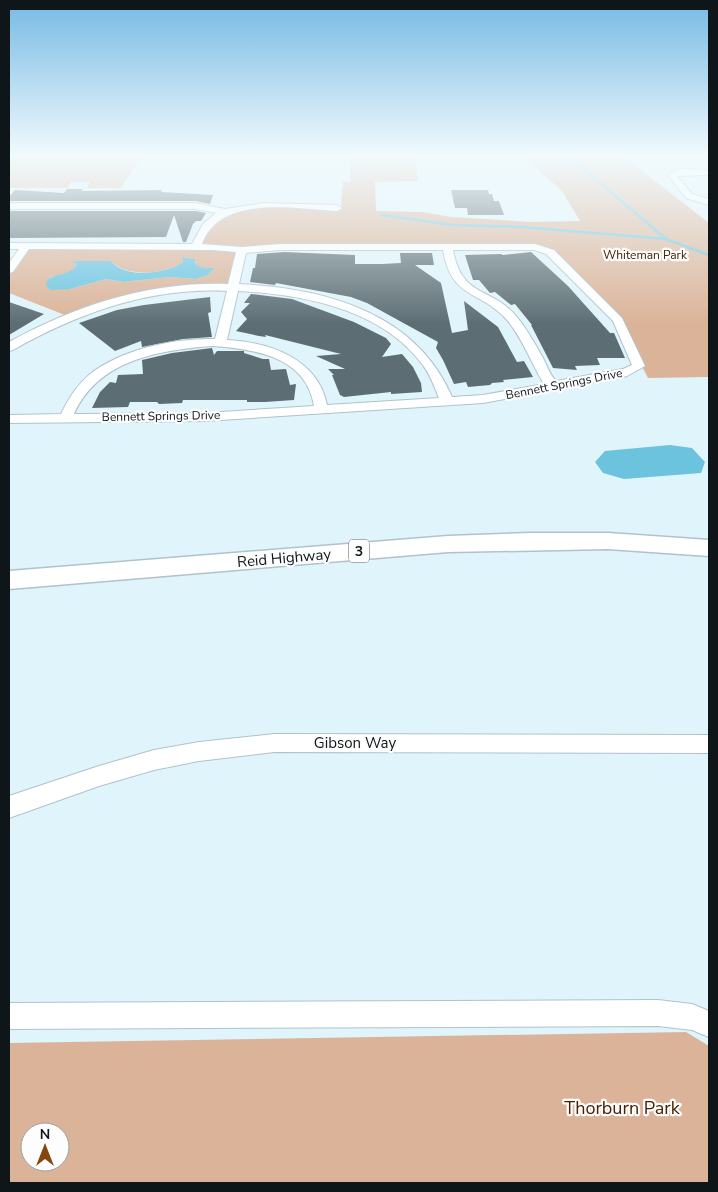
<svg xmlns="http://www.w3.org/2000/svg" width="718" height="1192" font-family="'Nunito Sans',sans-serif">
<rect width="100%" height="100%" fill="#e0f4fb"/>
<!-- green -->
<path fill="#dbb398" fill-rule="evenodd" d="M9,157H141L121,188H87L90,182H71L67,188H9Z
M349,157H415L418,181L375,182L376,211L422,212L452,217L533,222L580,221L562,191L524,157H624L709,223V377L648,378L621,325L548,248L527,244H340L243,250L233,288L161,292L70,317L9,293V270L26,246H196L199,238L225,212L256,207H341L343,182H351ZM184,257L194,259L195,264L199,268H215L208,275L196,279L169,277L123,282L106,279L70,289L50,277C60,276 72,274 77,264L71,263L111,261C126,278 166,274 183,262Z
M686,1032L709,1046V1183H9V1043ZM30,1132H60V1162H30Z"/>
<!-- water -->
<path fill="#6bc3de" d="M183,257L195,259V264L203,268H215L208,275L196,279L169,277L123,282L106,279L70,289L50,290L46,285C46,272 70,278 77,264L70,263L77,261H111C125,279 166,274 183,262Z
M670,445L692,448L705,462L701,473L624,479L603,473L595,462L605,451Z"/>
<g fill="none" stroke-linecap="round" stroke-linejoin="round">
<!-- stream -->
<path stroke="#6bc3de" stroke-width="2.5" d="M570,157L666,239L709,255
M382,215L452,225L521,227L666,239"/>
</g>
<!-- building -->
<path fill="#5c6e74" d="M67,189H83L81,191L162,190L161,192L213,195L210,204L196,201H9V197L15,190L64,193Z
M451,190H488L489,194H492L494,201H499L504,215H468L467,208H455Z
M9,211H196L206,213L201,221H196L193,224L186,242H183L174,215L166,237L9,238Z
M284,252L355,255V264H382L401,263L400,253H432L434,265H415L441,283L452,333L468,330L464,301L498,327L517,362L524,361L533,377L503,380L504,382L492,383L490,385L468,387L466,382L454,384L443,360L436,348L438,342L367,303L351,297L276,283L275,285L250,282L253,268H255L257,254Z
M531,252L568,286L610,333H614L625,358H597L600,365L575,366L577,370L553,368L531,325H532L515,304L511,305L495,292L490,293L479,280H473L465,255L501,254L503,255Z
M251,294L292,299L354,322L386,338L391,344L382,357L402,354L413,367L421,383L422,392L391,394V392L344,397L340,395L332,375H334L328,369H345L316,356L341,354L265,335L266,337L259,336L236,331L247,319L241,312L250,303H244Z
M210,297L211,312L208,313L212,337L183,339L142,347L141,341L115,351L79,323L117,310L144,305Z
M9,302L44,314L9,335Z
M212,348L214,355L217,351H244V353L263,359H269L271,370L286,369L290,385L296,384L294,400L265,402H247V400H183L182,403L159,404L157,402H130L128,407L92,408L100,392L110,382L116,383L118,375L143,374L142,360L172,353Z"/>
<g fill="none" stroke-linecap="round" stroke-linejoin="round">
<defs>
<path id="minor" d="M681,169L709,170V175L677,176L692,194L709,199V205L686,198L668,175Z
M9,203H196L225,209L264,203L337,205L342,208L337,211C295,209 220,194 202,244L242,247L280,244H535L554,250L622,318L645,366L627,376L483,403L205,421L9,423V415L61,414C68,399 77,385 90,374C122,349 175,338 215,339L227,291C150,287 79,313 13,350L9,351V342C76,305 151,281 228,284L236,252L213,250L29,249L13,272L9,273V263L19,249H9V243L192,244L203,224L216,213L196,209H9ZM280,250H443C451,300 481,290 507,320C523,339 531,363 544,384L483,395L452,397C416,312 324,288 239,284L246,253ZM453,250H534L546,254L613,321L632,365L623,369L556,381C550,375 547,366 543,358C535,344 527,329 516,316C491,286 462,299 453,250ZM238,291C302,294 381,309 422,364C430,374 434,386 439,398L327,405C318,358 268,342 227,340ZM212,346C254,349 306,356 314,406L205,413L74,414C98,360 159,350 212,346Z
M274,734L709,735V753L274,752L199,761L154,770L99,786L9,818V796L99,766L154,750L199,742Z
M658,1000L692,1004L709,1011V1037L692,1030L658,1026L9,1029V1003Z"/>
<path id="highway" d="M530,533H608L709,540V556L608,549L448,552L9,589V571L448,536Z"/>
</defs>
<!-- minor casing -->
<use href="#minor" stroke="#afc3c9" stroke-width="2"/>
<!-- highway casing -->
<use href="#highway" stroke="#afc3c9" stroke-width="3"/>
<!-- minor -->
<use href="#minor" fill="#fff" fill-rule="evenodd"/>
<!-- highway -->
<use href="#highway" fill="#fff" fill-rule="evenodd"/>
</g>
<!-- sky -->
<linearGradient id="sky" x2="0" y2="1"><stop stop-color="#76bae4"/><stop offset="0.48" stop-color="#f1fafd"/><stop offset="1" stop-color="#f1fafd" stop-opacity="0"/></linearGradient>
<rect width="718" height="324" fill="url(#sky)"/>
<g text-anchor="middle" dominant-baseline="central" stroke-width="4.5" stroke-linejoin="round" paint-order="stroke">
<!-- far-park labels -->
<g font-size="12" fill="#482100" stroke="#fdfdfd">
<text x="645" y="255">Whiteman Park</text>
</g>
<!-- far-street labels -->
<g font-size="12" fill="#0f1619" stroke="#fdfdfd">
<text transform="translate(564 384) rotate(-11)">Bennett Springs Drive</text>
<text transform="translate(161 416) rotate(-1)">Bennett Springs Drive</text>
</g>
<!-- shield labels -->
<rect fill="#fdfdfd" stroke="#565b5d" stroke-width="1" x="349" y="539.5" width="20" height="23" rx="4"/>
<g font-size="14" font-weight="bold" fill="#0f1619">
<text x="359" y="551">3</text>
</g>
<!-- street labels -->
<g font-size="15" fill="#0f1619" stroke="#fdfdfd">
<text transform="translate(284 558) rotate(-5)">Reid Highway</text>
<text x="355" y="743">Gibson Way</text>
</g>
<!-- near-park labels -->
<g font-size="18" fill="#482100" stroke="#fdfdfd">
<text x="622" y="1108">Thorburn Park</text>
</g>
</g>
<!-- border -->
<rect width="718" height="1192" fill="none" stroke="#0f1619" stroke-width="20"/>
<!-- north arrow -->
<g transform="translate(45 1147)"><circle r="24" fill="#fdfdfd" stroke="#9ea1a2"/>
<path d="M0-4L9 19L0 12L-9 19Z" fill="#86460d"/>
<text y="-8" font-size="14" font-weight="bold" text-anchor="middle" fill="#0f1619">N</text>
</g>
</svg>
